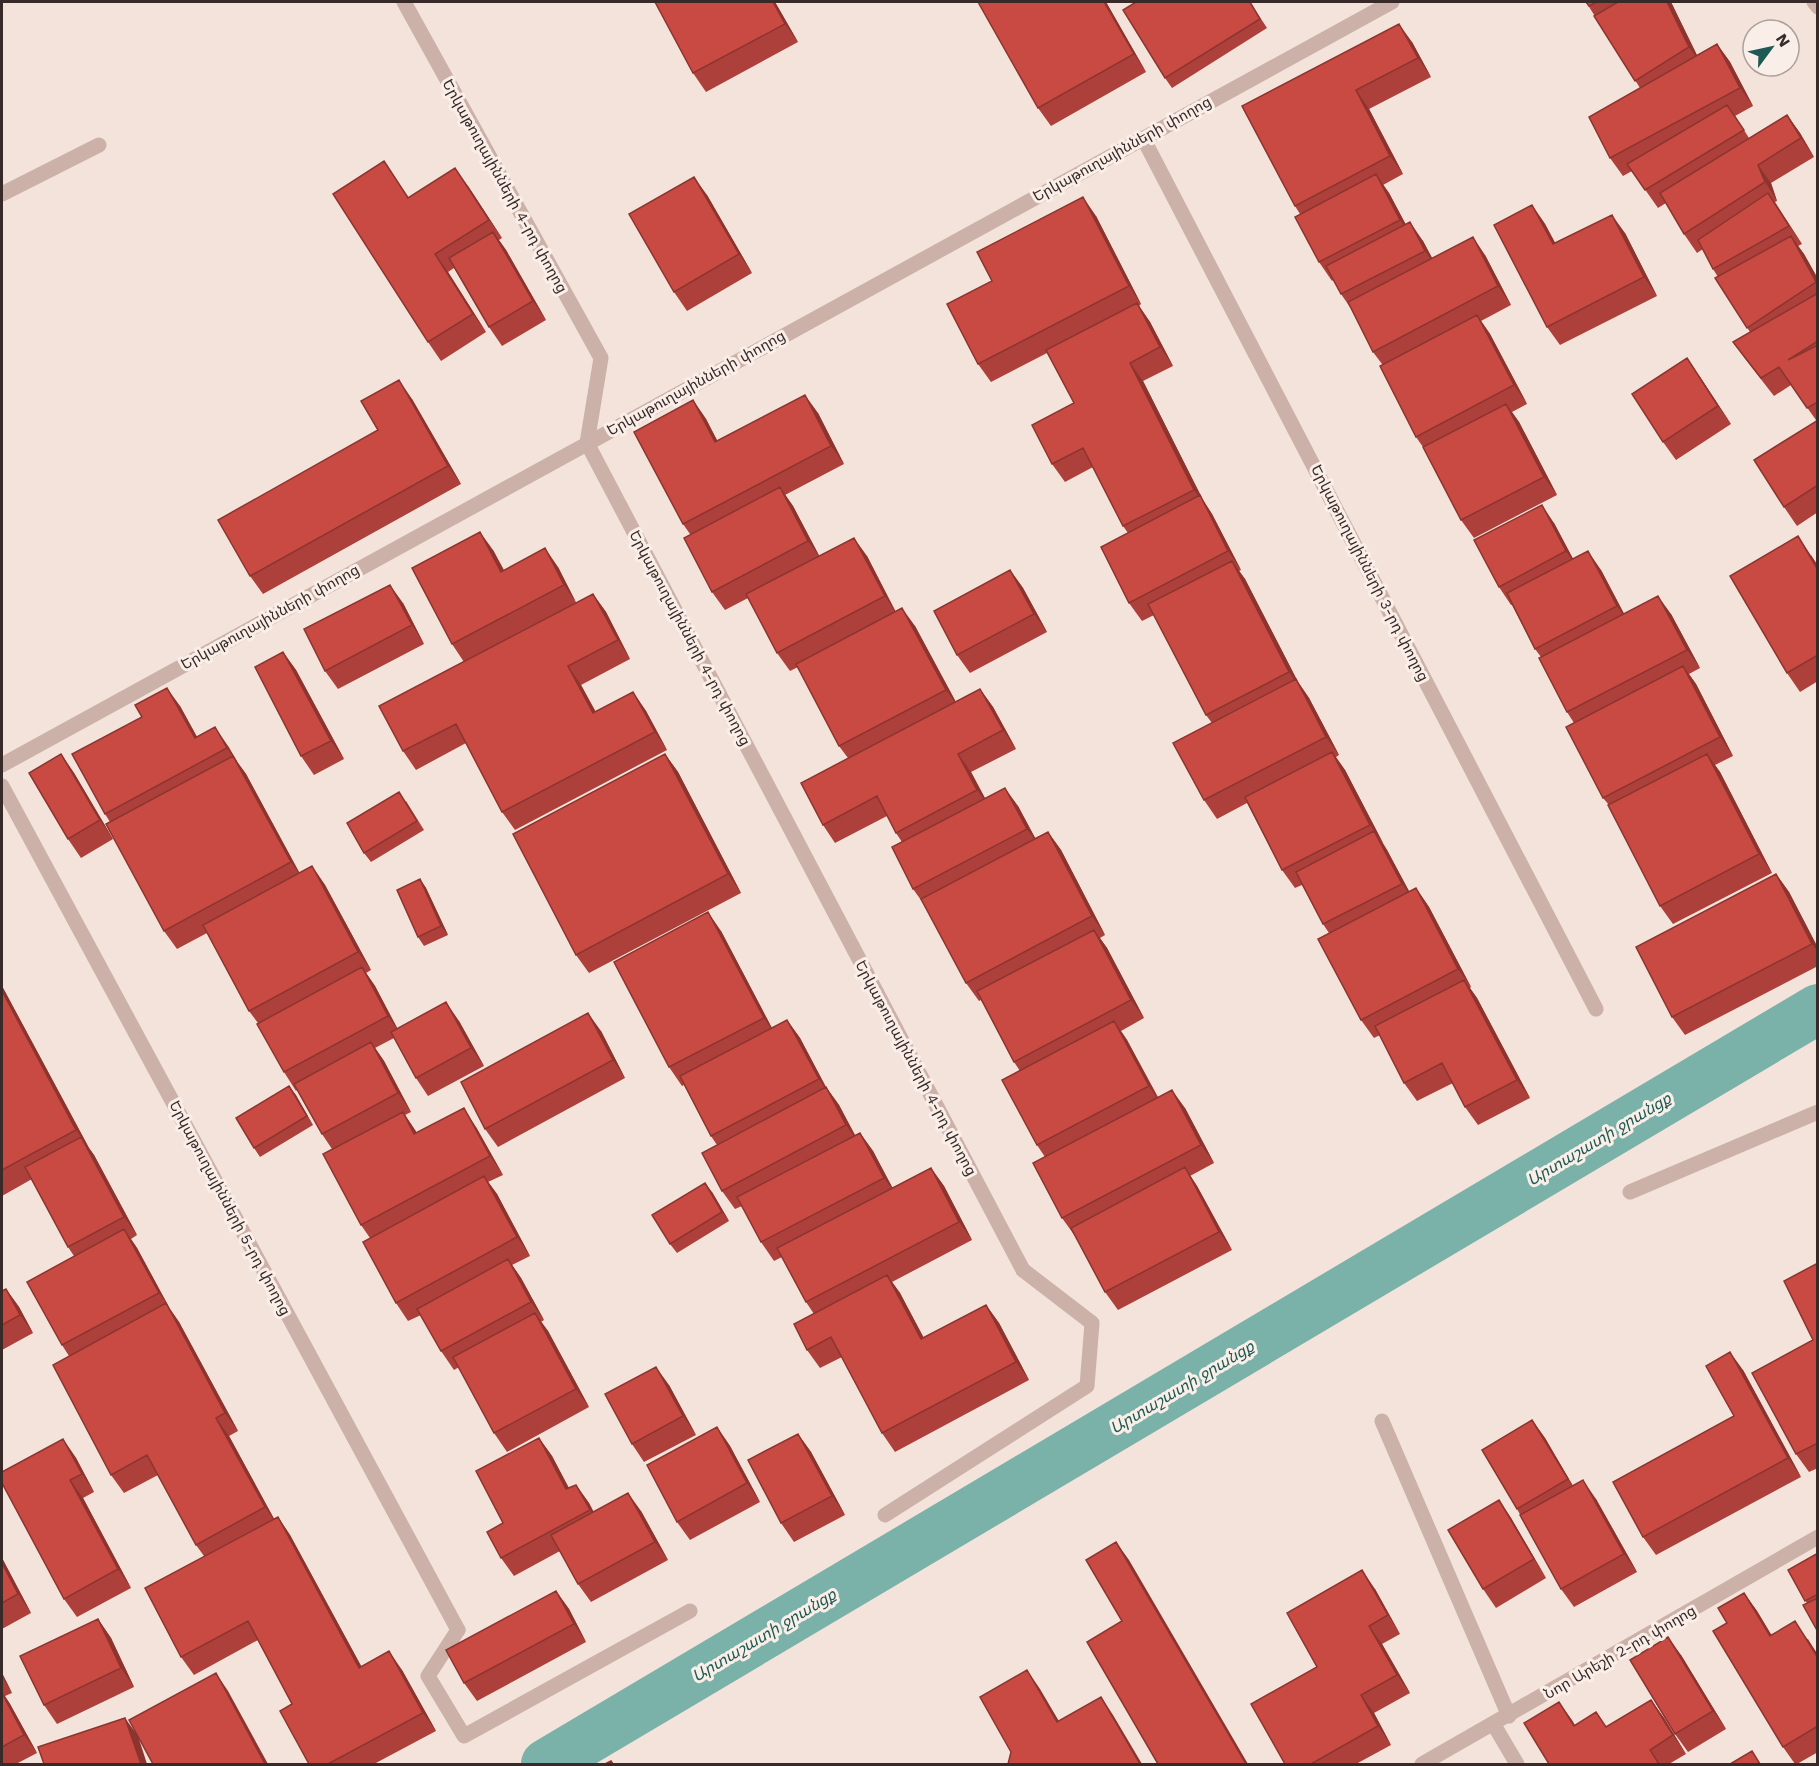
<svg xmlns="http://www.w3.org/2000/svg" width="1819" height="1766" font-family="'Work Sans','Noto Sans Armenian',sans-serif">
<rect width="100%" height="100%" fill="#f3e3db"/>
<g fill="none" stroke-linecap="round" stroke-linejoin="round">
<!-- canal -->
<path stroke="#7ab1a9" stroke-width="50" d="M546,1764L1818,1009"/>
<!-- service -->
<path stroke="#cbb1a7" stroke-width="15" d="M2,194L99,145
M1630,1192L1818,1112
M1382,1421L1509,1716
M885,1515L1087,1386L1092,1323L1023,1270
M458,1630L428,1676L464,1736L690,1611"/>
<!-- minor -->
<path stroke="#cbb1a7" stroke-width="15" d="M404,2L601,358L587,443L1023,1270
M1814,2L1818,7
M1143,138L1596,1009
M2,765L1392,2
M2,786L458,1630
M1494,1725L1517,1764
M1422,1764L1818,1537"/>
</g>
<!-- wall -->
<path fill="#ad403a" d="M775,2L798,42L706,92L693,73Z
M1106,2L1146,72L1051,126L1038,108Z
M1250,2L1267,28L1172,88L1165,78Z
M1586,2H1671L1697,55L1717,44L1730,62L1753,106L1735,116L1749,138L1787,115L1800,133L1814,157L1771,183L1777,201L1775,202L1802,244L1798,246L1804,254L1818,279V512L1797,526L1784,507L1816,420L1791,385L1774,396L1746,360L1733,342L1750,332L1715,278L1718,277L1713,269L1703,249L1697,253L1684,234L1666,203L1658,208L1632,171L1623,176L1610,158L1640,88Z
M1412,42L1431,77L1369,109L1403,174L1383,185L1389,193L1406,225L1423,241L1432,258L1485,255L1511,305L1481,321L1490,334L1527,404L1512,412L1519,422L1557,495L1474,538L1461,520L1423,447L1416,437L1382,364L1373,352L1352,310L1341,294L1333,280L1332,281L1319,262L1300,214L1295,206L1242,106Z
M384,161L409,198L468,186L502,238L499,240L506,250L546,320L502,346L489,327L454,268L448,272L486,332L441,361L428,342Z
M707,195L752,273L687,311L674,292Z
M1532,205L1545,224L1555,243L1625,233L1657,296L1560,345L1547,327Z
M1096,216L1141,304L1139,306L1150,322L1173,366L1143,381L1203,500L1212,514L1241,570L1239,571L1245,579L1298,682L1309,698L1339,755L1336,757L1345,770L1383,843L1387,850L1409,892L1416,888L1429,907L1471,987L1470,988L1477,998L1530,1098L1478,1125L1465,1107L1453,1083L1417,1101L1404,1083L1380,1035L1374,1038L1361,1020L1329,933L1323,924L1302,885L1295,888L1282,870L1247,803L1217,819L1204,800L1212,723L1206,715L1154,615L1142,621L1129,603L1128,533L1123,526L1093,467L1065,482L1052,464L1074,403L1047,353L991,382L978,364L992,281Z
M1700,377L1731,424L1676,460L1663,442Z
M412,399L461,484L263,594L250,576L378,430Z
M693,400L706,419L717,441L818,413L844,464L785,495L793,506L819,556H867L896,612L915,626L956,702L980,689L993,707L1016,749L971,772L985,798L1018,806L1035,838L1048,832L1061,850L1105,935L1100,938L1107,948L1144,1018L1121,1031L1127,1040L1158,1097L1185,1108L1214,1163L1190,1176L1197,1186L1232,1250L1118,1310L1105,1292L1075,1236L1062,1218L1045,1157L1037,1145L1020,1071L1014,1062L981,1000L979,1001L966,983L926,907L913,889L902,842L896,833L887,816L835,843L823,825L848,758L839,746L798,667L790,671L777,653L748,598L725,610L712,592L690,534L683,524Z
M1554,523L1573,559L1601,570L1624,614H1671L1700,668L1689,674L1696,684L1733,756L1715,765L1720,772L1772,873L1673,924L1660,906L1609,805L1603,798L1574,723L1567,712L1541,657L1535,649L1512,605H1511L1499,587Z
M493,550L504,570L558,567L576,603L593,594L606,612L630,659L581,685L596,712L633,692L646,711L667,750L515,830L502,812L466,743L416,770L403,751L464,662L452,644Z
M1811,555L1818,566V681L1800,692L1787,673Z
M1010,570L1023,588L1047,632L970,673L957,655Z
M403,603L424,644L338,689L325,671Z
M283,652L296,670L344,759L314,775L301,756Z
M180,706L197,737L228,746L238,763L246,774L299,873L312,866L325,885L371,970L366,973L375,986L397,1029L459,1021L484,1066L428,1096L416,1078L394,1038L375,1048L384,1061L411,1112L405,1115L417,1133L476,1127L503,1175L488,1182L497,1194L530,1256L512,1265L521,1278L544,1320L541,1322L548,1331L589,1407L507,1452L494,1433L459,1367L454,1370L441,1351L421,1315L408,1321L396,1303L370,1238L361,1225L332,1149L322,1134L297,1090L296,1091L284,1072L258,1023L249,1011L207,933L177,949L164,931L110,822L105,814Z
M61,754L74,773L113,839L81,858L68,839Z
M665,754L678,772L741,893L589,973L576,955Z
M406,801L424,830L371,862L364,853Z
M1776,874L1789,892L1818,948V966L1685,1035L1672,1017Z
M420,879L426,888L448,935L424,946L418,937Z
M721,931L772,1028L787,1020L800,1038L826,1087L839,1105L855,1135L860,1133L873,1151L892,1188L931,1168L944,1186L972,1240L892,1282L900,1293L924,1338L986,1305L999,1323L1029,1380L895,1452L882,1433L842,1357L820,1368L807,1350L814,1314L806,1302L782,1257L774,1261L761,1242L742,1206L735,1209L722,1191L717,1145L711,1136L684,1085L682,1086L669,1067Z
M2,986L89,1148L94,1155L137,1235L131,1239L137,1248L170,1309L179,1322L238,1431L229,1436L274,1519L278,1517L290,1535L361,1666L402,1670L436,1731L374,1764H309L292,1704L258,1640L194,1675L181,1657L204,1556L196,1545L158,1475L124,1493L111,1475L69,1356L62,1345L74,1256L68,1247L32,1179L2,1196Z
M601,1031L625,1078L498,1147L485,1129Z
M289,1086L313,1125L260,1157L254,1148Z
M712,1192L729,1221L677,1253L670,1244Z
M1818,1263V1468L1809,1472L1796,1454L1813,1340Z
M6,1289L19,1307L33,1333L2,1350V1291Z
M1743,1370L1801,1477L1656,1555L1643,1537L1734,1416Z
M669,1385L696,1435L644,1462L632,1444Z
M1532,1420L1545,1438L1573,1486L1596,1499L1637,1572L1574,1607L1561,1589L1517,1509Z
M717,1427L730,1446L760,1502L690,1540L677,1522Z
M798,1434L811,1452L845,1515L794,1542L781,1523Z
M539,1438L552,1456L569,1488L576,1485L589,1503L593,1512L641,1511L668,1560L591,1602L578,1584L560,1551L514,1576L501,1558L503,1523Z
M63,1439L76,1458L94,1492L83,1498L131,1588L77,1617L64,1599Z
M1499,1500L1511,1518L1546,1578L1496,1608L1483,1589Z
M1818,1553V1632L1807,1603L1788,1570Z
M2,1558L31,1613L2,1629Z
M1375,1589L1400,1634L1382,1644L1410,1693L1374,1713L1391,1745L1356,1764H1285L1317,1667Z
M556,1591L569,1609L586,1642L477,1701L464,1683Z
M1744,1593L1757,1611L1771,1635L1808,1639L1818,1655V1752L1797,1764H1795L1783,1747L1727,1623Z
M98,1619L111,1638L134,1687L57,1724L44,1705Z
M1681,1655L1726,1729L1688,1752L1675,1734Z
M2,1673L12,1693L5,1696L10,1704L37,1753L16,1764H2Z
M1651,1700L1664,1718L1686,1754L1669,1764H1549L1575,1725L1606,1727Z"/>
<!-- shaded-wall -->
<path fill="#8d342f" d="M773,2H775L798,42L785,24Z
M1104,2H1106L1146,72L1134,54Z
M1667,2H1671L1702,66L1689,47Z
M1399,24L1412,42L1431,77L1418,58Z
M1717,44L1730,62L1753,106L1740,88Z
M1356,90L1369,109L1403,174L1390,156Z
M1787,115L1800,133L1814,157L1801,138Z
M1758,165L1771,183L1777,201L1765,182Z
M455,168L468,186L502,238L489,220Z
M1376,174L1389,193L1413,238L1400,220Z
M694,177L707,195L752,273L739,254Z
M1768,193L1802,244L1789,226Z
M1083,197L1096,216L1141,304L1129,286Z
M1532,205L1545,224L1566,263L1553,244Z
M1612,215L1625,233L1657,296L1644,277Z
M1410,222L1423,241L1438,269L1425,251Z
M493,232L506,250L546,320L533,301Z
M1791,236L1804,254L1818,279V284Z
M1473,237L1485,255L1511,305L1498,286Z
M435,254L448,272L486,332L473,314Z
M1137,303L1150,322L1173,366L1160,347Z
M1477,315L1490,334L1527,404L1514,385Z
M1687,358L1700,377L1731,424L1718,406Z
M1130,363L1143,381L1203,500L1212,514L1241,570L1228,551L1204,504L1194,490Z
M399,380L412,399L461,484L448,466Z
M805,395L818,413L844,464L831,446Z
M693,400L706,419L728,461L715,442Z
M1506,404L1519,422L1557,495L1544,477Z
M780,487L793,506L821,559L808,541Z
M1542,505L1554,523L1579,570L1566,551Z
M480,532L493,550L514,590L501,572Z
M1798,536L1818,566V570Z
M854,538L867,556L897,615L885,596Z
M545,548L558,567L577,604L564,585Z
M1588,551L1601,570L1630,625L1617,606Z
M1232,561L1245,579L1298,682L1309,698L1339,755L1326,737L1300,688L1289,672Z
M1010,570L1023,588L1047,632L1034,614Z
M390,585L403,603L424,644L412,625Z
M593,594L606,612L630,659L618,640Z
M1658,596L1671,614L1700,668L1687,650Z
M902,608L915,626L959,708L946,690Z
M283,652L296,670L344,759L331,741Z
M568,666L581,685L606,732L593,713Z
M1683,666L1696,684L1733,756L1720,737Z
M167,688L180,706L208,757L195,738Z
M980,689L993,707L1016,749L1003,730Z
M633,692L646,711L667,750L655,732Z
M215,727L228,746L238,763L246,774L304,881L291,862L235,760L227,748Z
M1332,752L1345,770L1383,843L1370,825Z
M61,754L74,773L113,839L100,820Z
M665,754L678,772L741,893L728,874Z
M958,754L971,772L990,808L977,790Z
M1707,754L1720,772L1772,873L1759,854Z
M1005,788L1018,806L1040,847L1027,829Z
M1374,831L1387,850L1415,902L1402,884Z
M1048,832L1061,850L1105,935L1092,916Z
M312,866L325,885L371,970L358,952Z
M1776,874L1789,892L1818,948V952L1812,944Z
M420,879L426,888L448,935L441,926Z
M1416,888L1429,907L1471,987L1458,969Z
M708,912L721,931L776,1036L764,1018Z
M1094,930L1107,948L1144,1018L1131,1000Z
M362,967L375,986L401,1035L388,1016Z
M1464,980L1477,998L1530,1098L1517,1080Z
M2,986L89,1148L76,1130L2,991Z
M446,1002L459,1021L484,1066L471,1048Z
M588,1013L601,1031L625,1078L613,1060Z
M787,1020L800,1038L831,1097L819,1079Z
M1114,1021L1127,1040L1161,1104L1149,1086Z
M371,1042L384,1061L411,1112L398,1093Z
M289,1086L296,1095L313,1125L307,1116Z
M826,1087L839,1105L859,1143L846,1125Z
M1172,1090L1185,1108L1214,1163L1201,1145Z
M464,1108L476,1127L503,1175L490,1156Z
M403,1112L415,1130L427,1153L414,1134Z
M860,1133L873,1151L897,1196L884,1178Z
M81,1137L94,1155L137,1235L124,1217Z
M1185,1167L1197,1186L1232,1250L1219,1232Z
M931,1168L944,1186L972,1240L959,1222Z
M484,1176L497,1194L530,1256L517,1237Z
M705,1183L712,1192L729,1221L722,1212Z
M124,1229L137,1248L170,1309L179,1322L238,1431L225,1413L168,1306L159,1293Z
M508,1259L521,1278L544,1320L531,1302Z
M887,1275L900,1293L934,1358L921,1339Z
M6,1289L19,1307L33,1333L20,1315Z
M986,1305L999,1323L1029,1380L1016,1362Z
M535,1313L548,1331L589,1407L576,1389Z
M1730,1352L1743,1370L1801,1477L1788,1458Z
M656,1367L669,1385L696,1435L683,1416Z
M216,1418L229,1436L278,1526L265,1507Z
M1532,1420L1545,1438L1580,1498L1568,1479Z
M717,1427L730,1446L760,1502L747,1483Z
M798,1434L811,1452L845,1515L832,1496Z
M539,1438L552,1456L579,1508L566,1489Z
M63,1439L76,1458L94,1492L82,1474Z
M70,1480L83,1498L131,1588L118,1569Z
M1583,1480L1596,1499L1637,1572L1624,1554Z
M576,1485L589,1503L603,1529L590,1510Z
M628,1493L641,1511L668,1560L655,1542Z
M1499,1500L1511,1518L1546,1578L1534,1559Z
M278,1517L290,1535L372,1686L359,1668Z
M1116,1542L1129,1560L1248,1764H1246Z
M2,1558L31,1613L18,1594L2,1563Z
M1362,1570L1375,1589L1400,1634L1388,1615Z
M556,1591L569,1609L586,1642L574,1624Z
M1744,1593L1757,1611L1783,1654L1770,1636Z
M98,1619L111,1638L134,1687L121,1668Z
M1795,1621L1818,1655V1658Z
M1369,1626L1382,1644L1410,1693L1397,1675Z
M1668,1637L1681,1655L1726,1729L1713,1711Z
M389,1651L402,1670L436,1731L423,1713Z
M1027,1670L1040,1689L1070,1740L1057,1722Z
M2,1673L12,1693L2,1677Z
M216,1673L228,1691L268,1764H265Z
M2,1692L10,1704L37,1753L24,1735Z
M1361,1695L1374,1713L1391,1745L1378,1726Z
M1101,1697L1113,1715L1142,1764H1140Z
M1651,1700L1664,1718L1686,1754L1673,1735Z
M1559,1702L1572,1720L1586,1744L1574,1726Z
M125,1718L138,1736L147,1764H141Z"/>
<!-- building -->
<path fill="#c94a43" stroke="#8d342f" stroke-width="1.5" d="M655,2H773L785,24L693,73Z
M978,2H1104L1134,54L1038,108Z
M1136,2H1250L1260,19L1165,78L1123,10Z
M1586,2H1597L1589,6Z
M1618,2H1667L1689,47L1635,81L1594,16Z
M1399,24L1418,58L1356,90L1390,156L1295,206L1242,106Z
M1717,44L1740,88L1610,158L1589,117Z
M1727,105L1744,130L1645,190L1627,164Z
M1787,115L1801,138L1758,165L1765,182L1684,234L1660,193Z
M384,161L408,198L455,168L489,220L435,254L473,314L428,342L333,194Z
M1376,174L1400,220L1319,262L1295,217Z
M694,177L739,254L674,292L629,214Z
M1768,193L1789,226L1713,269L1698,240Z
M1083,197L1129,286L978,364L947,304L992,281L977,252Z
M1532,205L1553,244L1612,215L1644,277L1547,327L1494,225Z
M1410,222L1425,251L1341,294L1326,266Z
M493,232L533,301L489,327L449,258Z
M1791,236L1816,282L1747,328L1715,278Z
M1473,237L1498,286L1373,352L1348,302Z
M1818,293V341L1788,360L1818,345V402L1807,408L1779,367L1761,378L1733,342Z
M1137,303L1160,347L1130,363L1194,490L1123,526L1083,448L1052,464L1032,425L1074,403L1046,350Z
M1477,315L1514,385L1416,437L1380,366Z
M1687,358L1718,406L1663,442L1632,394Z
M399,380L448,466L250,576L218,520L378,430L361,401Z
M805,395L831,446L683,524L634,432L693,400L715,442Z
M1506,404L1544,477L1461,520L1423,447Z
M1818,420V485L1784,507L1754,460Z
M780,487L808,541L712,592L684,538Z
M1200,495L1228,551L1129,603L1101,547Z
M1542,505L1566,551L1499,587L1474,540Z
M480,532L501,572L545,548L564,585L452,644L412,568Z
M1798,536L1818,570V655L1787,673L1730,576Z
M854,538L885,596L777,653L746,594Z
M1588,551L1617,606L1535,649L1507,593Z
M1232,561L1289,672L1206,715L1148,604Z
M1010,570L1034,614L957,655L934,611Z
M390,585L412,625L325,671L304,629Z
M593,594L618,640L568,666L593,713L633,692L655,732L502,812L456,724L403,751L379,706Z
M1658,596L1687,650L1567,712L1539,658Z
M902,608L946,690L839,746L796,664Z
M283,652L331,741L301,756L255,667Z
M1683,666L1720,737L1603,798L1566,727Z
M1296,679L1326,737L1204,800L1173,743Z
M167,688L195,738L215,727L227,748L105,814L72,754L142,717L135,705Z
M980,689L1003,730L958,754L977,790L896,833L877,796L823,825L801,783Z
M1332,752L1370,825L1282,870L1245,797Z
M61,754L100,820L68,839L29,773Z
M665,754L728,874L576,955L513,834Z
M1707,754L1759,854L1660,906L1608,805Z
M233,756L291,862L164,931L106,824Z
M1005,788L1027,829L913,889L892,847Z
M399,792L417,821L364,853L347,823Z
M1374,831L1402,884L1323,924L1296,872Z
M1048,832L1092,916L966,983L921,899Z
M312,866L358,952L249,1011L203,925Z
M1776,874L1812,944L1672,1017L1636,947Z
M420,879L441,926L418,937L397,890Z
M1416,888L1458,969L1361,1020L1318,939Z
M708,912L764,1018L669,1067L614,962Z
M1094,930L1131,1000L1014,1062L977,991Z
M362,967L388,1016L284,1072L257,1024Z
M1464,980L1517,1080L1465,1107L1442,1063L1404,1083L1375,1026Z
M2,991L76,1130L2,1170Z
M446,1002L471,1048L416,1078L391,1032Z
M588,1013L613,1060L485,1129L461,1082Z
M787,1020L819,1079L711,1136L680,1076Z
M1114,1021L1149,1086L1037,1145L1002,1080Z
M371,1042L398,1093L322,1134L294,1084Z
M289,1086L307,1116L254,1148L236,1118Z
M826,1087L846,1125L722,1191L702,1153Z
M1172,1090L1201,1145L1062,1218L1033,1163Z
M464,1108L490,1156L361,1225L323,1154L403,1112L414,1134Z
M860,1133L884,1178L761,1242L737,1197Z
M81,1137L124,1217L68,1247L25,1167Z
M1185,1167L1219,1232L1105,1292L1071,1228Z
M931,1168L959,1222L806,1302L777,1248Z
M484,1176L517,1237L396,1303L363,1242Z
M705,1183L722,1212L670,1244L652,1215Z
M124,1229L159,1293L62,1345L27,1282Z
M508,1259L531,1302L441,1351L417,1309Z
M1818,1263V1443L1796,1454L1752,1373L1813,1340L1784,1281Z
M887,1275L921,1339L986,1305L1016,1362L882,1433L831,1337L807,1350L794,1324Z
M6,1289L20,1315L2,1325V1291Z
M166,1303L225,1413L216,1418L265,1507L196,1545L147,1455L111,1475L53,1365Z
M535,1313L576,1389L494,1433L453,1357Z
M1730,1352L1788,1458L1643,1537L1613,1482L1734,1416L1706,1366Z
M656,1367L683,1416L632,1444L605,1394Z
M1532,1420L1568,1479L1517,1509L1482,1450Z
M717,1427L747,1483L677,1522L647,1465Z
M798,1434L832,1496L781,1523L748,1460Z
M539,1438L566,1489L576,1485L590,1510L501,1558L487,1532L503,1523L476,1471Z
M63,1439L82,1474L70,1480L118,1569L64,1599L2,1483V1472Z
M1583,1480L1624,1554L1561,1589L1520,1515Z
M628,1493L655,1542L578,1584L551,1535Z
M1499,1500L1534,1559L1483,1589L1448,1530Z
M278,1517L359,1668L389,1651L423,1713L328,1764H309L280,1711L292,1704L248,1621L181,1657L145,1588Z
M1116,1542L1246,1764H1158L1087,1642L1122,1621L1086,1560Z
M1818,1553V1594L1805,1601L1788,1570Z
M2,1563L18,1594L2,1603Z
M1362,1570L1388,1615L1369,1626L1397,1675L1361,1695L1378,1726L1311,1764H1285L1251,1704L1317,1667L1287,1613Z
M556,1591L574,1624L464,1683L446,1650Z
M1744,1593L1770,1636L1795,1621L1818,1658V1726L1783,1747L1713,1631L1727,1623L1718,1608Z
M1818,1598V1632L1803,1605Z
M98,1619L121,1668L44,1705L20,1656Z
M1668,1637L1713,1711L1675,1734L1630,1660Z
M1027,1670L1057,1722L1101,1697L1140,1764H1008L1011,1752L980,1697Z
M216,1673L265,1764H153L129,1720Z
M2,1693L24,1735L2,1747Z
M1651,1700L1673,1735L1650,1750L1659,1764H1549L1524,1723L1559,1702L1574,1726L1596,1712L1606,1727Z
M125,1718L141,1764H44L38,1747Z
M1752,1751L1760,1764H1730Z
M611,1761L613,1764H605Z"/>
<g text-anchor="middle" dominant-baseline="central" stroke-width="6" stroke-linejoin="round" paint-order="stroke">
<!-- street labels -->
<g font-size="15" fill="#372a28" stroke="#faeee8">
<text transform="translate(1122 149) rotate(-29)">Երկաթուղայինների փողոց</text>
<text transform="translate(505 186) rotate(61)">Երկաթուղայինների 4-րդ փողոց</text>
<text transform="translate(696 383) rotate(-29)">Երկաթուղայինների փողոց</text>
<text transform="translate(1370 573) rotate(63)">Երկաթուղայինների 3-րդ փողոց</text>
<text transform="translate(270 617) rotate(-29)">Երկաթուղայինների փողոց</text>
<text transform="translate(690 638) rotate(62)">Երկաթուղայինների 4-րդ փողոց</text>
<text transform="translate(916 1068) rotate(62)">Երկաթուղայինների 4-րդ փողոց</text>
<text transform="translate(230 1208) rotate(62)">Երկաթուղայինների 5-րդ փողոց</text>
<text transform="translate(1620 1652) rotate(-30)">Նոր Արեշի 2-րդ փողոց</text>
</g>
<!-- water labels -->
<g font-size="16" font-style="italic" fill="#1c5a53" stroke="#faeee8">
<text transform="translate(1599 1139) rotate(-31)">Արտաշատի ջրանցք</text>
<text transform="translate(1182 1387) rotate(-31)">Արտաշատի ջրանցք</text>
<text transform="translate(764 1635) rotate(-31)">Արտաշատի ջրանցք</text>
</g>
</g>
<!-- border -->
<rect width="1819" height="1766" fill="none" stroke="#372a28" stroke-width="6"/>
<!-- north arrow -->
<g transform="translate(1771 48) rotate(57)"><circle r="28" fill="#faeee8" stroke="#aca09b" stroke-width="1.5"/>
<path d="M0-4.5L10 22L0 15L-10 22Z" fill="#1c5a53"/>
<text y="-9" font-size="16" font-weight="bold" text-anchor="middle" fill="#372a28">N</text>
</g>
</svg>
